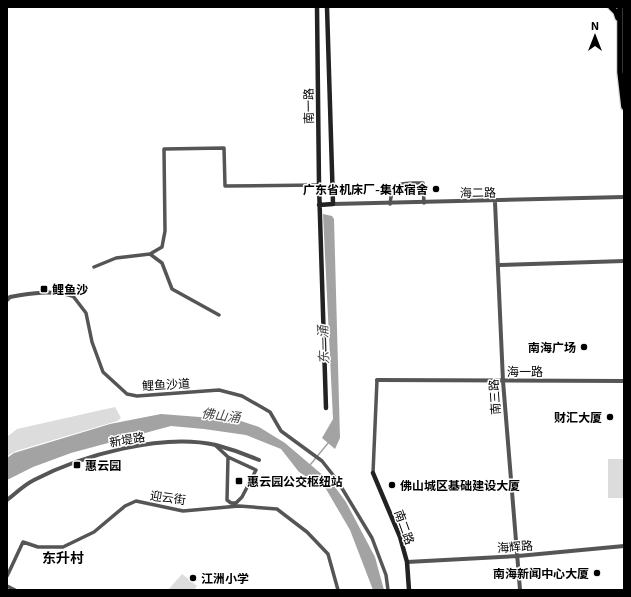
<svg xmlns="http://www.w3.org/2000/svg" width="631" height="597" font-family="'Exo 2','Noto Sans SC',sans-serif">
<rect width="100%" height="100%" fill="#fff"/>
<!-- green -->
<path fill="#dcdcdc" d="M115,407L121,418L117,421L16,451L7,456V437L17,429Z
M608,459H623L624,498H608Z
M182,574L197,586L194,590L169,589Z"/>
<!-- water -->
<path fill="#a3a3a3" d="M323,214L332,216L334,219L340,438L335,449L322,438L333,419Z
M161,414L238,420L259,427L285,443L332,483L346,502L375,557L384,590H373L350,530L326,489L299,472L281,449L246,435L204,429L171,426L71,453L33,467L7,480V458L14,453L110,424Z"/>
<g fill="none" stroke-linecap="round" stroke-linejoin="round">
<!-- stream -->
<path stroke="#a3a3a3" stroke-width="1.5" d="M310,465L329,442"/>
<defs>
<path id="trunk" d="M611,7L616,12L618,18
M620,7V72L624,107"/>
</defs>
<!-- trunk casing -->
<use href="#trunk" stroke="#dbdbdb" stroke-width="8"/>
<!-- minor -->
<path stroke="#555" stroke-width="3.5" d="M390,204C392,181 401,183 420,183H423L424,203
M150,254L162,263L172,289L219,315
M94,267L116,258L150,254L162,247L165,231L164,149L224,148L225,186L319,185
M73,296L86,313L92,342L103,372L127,394L137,396L219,390L242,396L270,412L281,431L322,461L337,480L372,538L386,575L388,590
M215,445L228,457L256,470L242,497L236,503H231L227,500L228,457
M373,473L377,380
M7,571L9,572L7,576
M9,572L23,542L38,547H63L94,532L125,506L136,501L183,511L239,506L277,509L307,532L328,554L338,590
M7,586L15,590"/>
<!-- tertiary -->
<path stroke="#555" stroke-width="4" d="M495,202L503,381L520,590
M333,204L624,197
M499,265L624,261
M7,300L10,297C32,293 51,290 73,296
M377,380L624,381
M7,500C16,493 24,485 34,480C82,455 162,433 216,445C231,449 245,454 259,460
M407,562L518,556L624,546"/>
<!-- secondary -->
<path stroke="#222" stroke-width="4.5" d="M317,7L319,185L326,408
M319,205L333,204L327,7
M373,473L400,537L407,562L409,590"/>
<!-- trunk -->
<use href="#trunk" stroke="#000" stroke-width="5.5"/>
</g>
<!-- markers -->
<g fill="#000" stroke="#fff" stroke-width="1.5">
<circle cx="436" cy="189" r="4"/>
<rect x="40" y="285" width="8" height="8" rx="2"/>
<circle cx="584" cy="347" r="4"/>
<circle cx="610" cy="417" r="4"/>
<rect x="73" y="461" width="8" height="8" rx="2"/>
<rect x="235" y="477" width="8" height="8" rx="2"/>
<circle cx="392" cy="485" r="4"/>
<circle cx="597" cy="573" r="4"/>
<circle cx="193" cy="578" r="4"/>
</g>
<g text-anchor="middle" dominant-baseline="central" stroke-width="3" stroke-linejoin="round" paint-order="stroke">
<!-- street labels -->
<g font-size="12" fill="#000" stroke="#fff">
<text transform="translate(308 106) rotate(-91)">南一路</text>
<text transform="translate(478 192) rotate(-1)">海二路</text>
<text x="525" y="371">海一路</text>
<text transform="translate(166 384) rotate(-3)">鲤鱼沙道</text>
<text transform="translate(494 397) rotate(-94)">南三路</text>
<text transform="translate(127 439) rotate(-10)">新堤路</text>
<text transform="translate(168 497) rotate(8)">迎云街</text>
<text transform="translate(405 527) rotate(70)">南二路</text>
<text transform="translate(515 546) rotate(-4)">海辉路</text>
</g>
<!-- poi labels -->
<g font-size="12" font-weight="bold" fill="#000" stroke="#fff" text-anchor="start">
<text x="428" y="189" text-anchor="end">广东省机床厂-集体宿舍</text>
<text x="52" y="289">鲤鱼沙</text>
<text x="576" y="347" text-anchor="end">南海广场</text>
<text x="602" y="417" text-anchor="end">财汇大厦</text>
<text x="85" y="465">惠云园</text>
<text x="247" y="481">惠云园公交枢纽站</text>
<text x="400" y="485">佛山城区基础建设大厦</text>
<text x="589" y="573" text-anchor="end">南海新闻中心大厦</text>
<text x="201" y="578">江洲小学</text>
</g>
<!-- water labels -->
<g font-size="13" font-style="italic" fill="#444" stroke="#fff">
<text transform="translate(323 345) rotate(-92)">东一涌</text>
<text transform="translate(221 415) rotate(7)">佛山涌</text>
</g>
<!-- quarter labels -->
<g font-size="14" font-weight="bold" fill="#000" stroke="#fff">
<text x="63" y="557">东升村</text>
</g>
</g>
<!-- border -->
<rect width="631" height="597" fill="none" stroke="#000000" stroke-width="16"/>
<!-- north arrow -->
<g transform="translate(595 36)" stroke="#ffffff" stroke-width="3" paint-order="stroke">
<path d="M0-3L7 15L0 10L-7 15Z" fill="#000000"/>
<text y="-6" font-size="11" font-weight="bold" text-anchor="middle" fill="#000000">N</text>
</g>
</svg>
